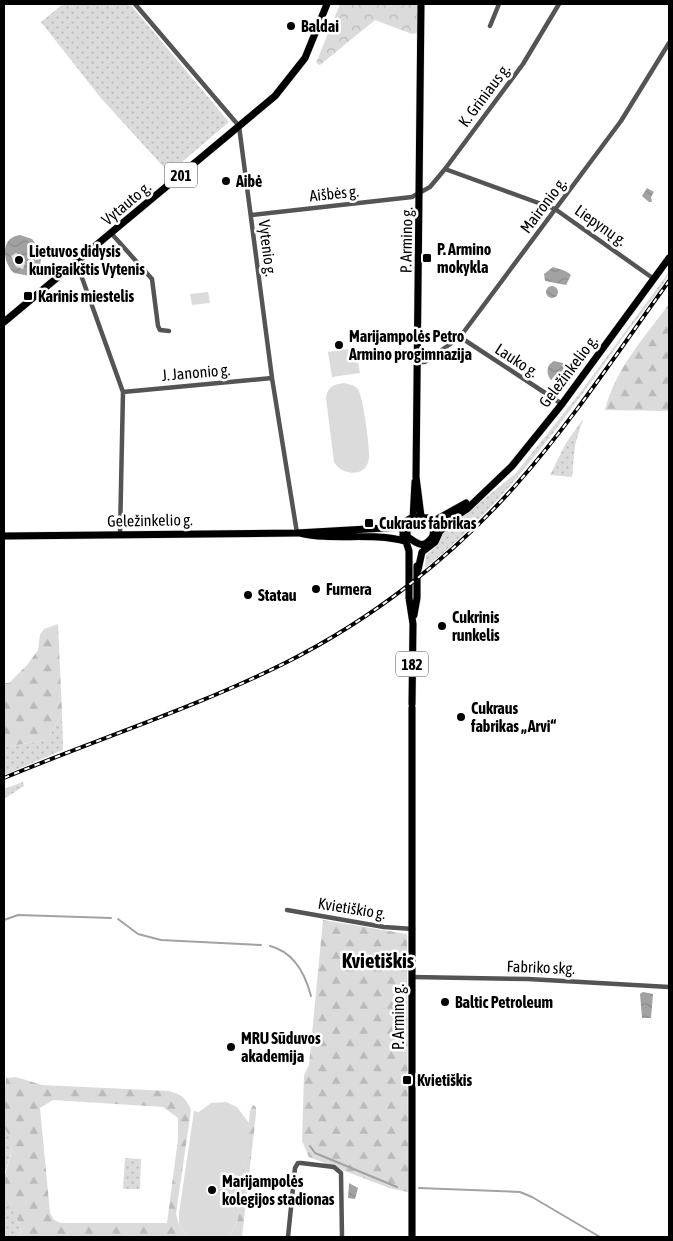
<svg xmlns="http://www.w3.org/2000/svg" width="673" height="1241" font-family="'Asap Condensed',sans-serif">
<defs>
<pattern id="grass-dots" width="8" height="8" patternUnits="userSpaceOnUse" patternTransform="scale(1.25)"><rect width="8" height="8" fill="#dbdbdb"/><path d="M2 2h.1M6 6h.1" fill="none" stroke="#bababa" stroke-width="1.8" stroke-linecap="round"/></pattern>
<pattern id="forest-firs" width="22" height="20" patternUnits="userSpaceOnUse" patternTransform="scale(1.25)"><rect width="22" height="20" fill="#dbdbdb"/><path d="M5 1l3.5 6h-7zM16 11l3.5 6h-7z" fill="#bababa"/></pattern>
<pattern id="park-crowns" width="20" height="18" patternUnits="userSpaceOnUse" patternTransform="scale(1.25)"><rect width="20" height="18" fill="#dbdbdb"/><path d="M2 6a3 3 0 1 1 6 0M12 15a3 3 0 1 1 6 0" fill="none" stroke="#bababa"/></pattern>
<pattern id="water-waves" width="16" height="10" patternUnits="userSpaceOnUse" patternTransform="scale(1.25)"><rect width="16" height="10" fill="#a2a2a2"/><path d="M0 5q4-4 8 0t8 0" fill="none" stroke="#8a8a8a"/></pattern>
</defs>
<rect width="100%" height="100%" fill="#fff"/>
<!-- grass -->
<path fill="url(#grass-dots)" d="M63,4H130L229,122L169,173L100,97L41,22Z
M16,253L23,257L25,263L23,269L16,267L11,256Z
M669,272C666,285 637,318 628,331C567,415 507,503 425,568L426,555L437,546L444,532L516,473L583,389Z
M583,419L575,445L572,477L550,475L566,443Z
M62,713L63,750L4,775V747L47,740Z
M23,782L24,786L4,799V789Z
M4,1127C19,1139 9,1160 4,1175Z
M125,1158L141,1159L140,1189H123Z
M4,1194C11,1210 21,1219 21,1237H4Z"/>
<!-- forest -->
<path fill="url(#forest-firs)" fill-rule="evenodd" d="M669,304V411L605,410C615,369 645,337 669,304Z
M58,624L62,713L47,740L4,747V683H9L27,665L38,650L40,635L44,629Z
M323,920L407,934L408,1192L389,1188L309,1157L302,1141L304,1075L309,1065Z
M16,1077L42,1085L169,1091C181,1094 186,1098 191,1110L176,1214L179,1225L187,1237H21C21,1215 8,1211 4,1195C0,1177 12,1162 12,1145C12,1136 4,1131 4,1124C2,1109 5,1093 6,1078ZM53,1100L163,1107L178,1118V1139L167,1223H61L54,1220L50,1213L40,1108Z
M253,1105L256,1107V1114L242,1237H229L237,1222L250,1111Z"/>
<!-- park -->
<path fill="url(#park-crowns)" d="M340,4H417V33L412,34L375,20L320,65L316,63Z"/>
<!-- garden -->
<path fill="#dbdbdb" d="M208,292L210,303L192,305L190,294Z
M356,348L360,373L332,377L328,352Z
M344,383C349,384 354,385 358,389C363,397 370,448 369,458C367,478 342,476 334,462L326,398C327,387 334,384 344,383Z
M226,1102L237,1107L249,1123L237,1222L229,1237H187L179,1225V1213L194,1111L199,1112L211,1103Z"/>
<!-- water -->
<path fill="url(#water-waves)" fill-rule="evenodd" d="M647,188L654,192L651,197L652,202H649L642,196Z
M20,235L32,239L42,252L40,266L30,276L14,273C2,262 0,237 20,235ZM16,253L23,257L25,263L23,269L16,267L11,256Z
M553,267C559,269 566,270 571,275L566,285L545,281L544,274Z
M546 292a6 6 0 1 1 12 0a6 6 0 1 1-12 0Z
M554,361L563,363L564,370L561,375L551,380C546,374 546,365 554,361Z
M643,992L653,994L651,1018H642L640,994Z
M349,1183L358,1188L355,1199L348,1198Z"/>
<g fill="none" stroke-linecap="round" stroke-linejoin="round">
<!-- stream -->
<path stroke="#a2a2a2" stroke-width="2" d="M118,919L138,934L161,940L261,945
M4,920L18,915L111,918
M270,946C294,952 305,973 311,996
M310,1146L315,1153L397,1187
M419,1188L520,1192L532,1197L600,1237"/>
<defs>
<path id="primary" d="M421,4L416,477L421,516
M4,322L275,96L305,58L327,4
M413,519L415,482
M434,530L467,509L512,466L562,404L669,258
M300,533C333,541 371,532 405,541
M403,535C414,538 421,554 433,536L434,526L428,518L413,517L406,521L402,529L409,551V598L413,624L412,704
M407,535C406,514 422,525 432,522L466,503
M4,536L297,533L403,527
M418,570L422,552L435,542L440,531L446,526
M414,615L417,598V566
M412,708V1237"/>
</defs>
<!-- primary casing -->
<use href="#primary" stroke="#dbdbdb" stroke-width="8"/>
<!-- minor -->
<path stroke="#545454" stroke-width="4.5" d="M135,4L239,126L272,378L297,533
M490,26L499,4
M445,169L555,209L654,279
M251,215L412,197L430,187L445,169L523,64L559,4
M111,233L152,279L158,326L160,330L169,331
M76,261L123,392L120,535
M460,337L562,404
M418,362H425L460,337L621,121L669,43
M123,392L272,378
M287,910L384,927L413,929
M412,977L528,979L669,987
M288,1237L295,1168L298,1163H301L334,1167L341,1173L342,1237"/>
<!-- primary -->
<use href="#primary" stroke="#000" stroke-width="7"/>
<defs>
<path id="rail" d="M4,778C97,739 195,708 285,663C371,620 451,558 515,486C571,423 619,350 669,281"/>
</defs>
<!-- rail casing -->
<use href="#rail" stroke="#000" stroke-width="4"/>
<!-- rail -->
<use href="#rail" stroke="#fff" stroke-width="2" stroke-dasharray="5.5" stroke-linecap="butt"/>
</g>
<!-- markers -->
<g fill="#000" stroke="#fff" stroke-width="2">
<circle cx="291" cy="26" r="5"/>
<circle cx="226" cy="181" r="5"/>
<rect x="422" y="253" width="10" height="10" rx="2.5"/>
<circle cx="19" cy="260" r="5"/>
<rect x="23" y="291" width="10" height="10" rx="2.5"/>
<circle cx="339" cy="345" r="5"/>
<rect x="364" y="518" width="10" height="10" rx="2.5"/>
<circle cx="316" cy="589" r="5"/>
<circle cx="248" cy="595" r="5"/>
<circle cx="442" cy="626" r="5"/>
<circle cx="461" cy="717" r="5"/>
<circle cx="445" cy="1002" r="5"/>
<circle cx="231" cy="1047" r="5"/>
<rect x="402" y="1075" width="10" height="10" rx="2.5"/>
<circle cx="212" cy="1190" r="5"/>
</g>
<g text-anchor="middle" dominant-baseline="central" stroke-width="5" stroke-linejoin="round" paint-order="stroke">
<!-- shield labels -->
<g fill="#fff" stroke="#4c4c4c" stroke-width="1">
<rect x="165" y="162.5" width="32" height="25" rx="4"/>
<rect x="396" y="651.5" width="32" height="25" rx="4"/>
</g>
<g font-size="15" font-weight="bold" fill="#000">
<text x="181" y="175">201</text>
<text x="412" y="664">182</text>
</g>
<!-- poi labels -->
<g font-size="16" font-weight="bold" fill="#000" stroke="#fff" text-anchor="start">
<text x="301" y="26">Baldai</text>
<text x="236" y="181">Aibė</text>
<text x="437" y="249">P. Armino<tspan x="437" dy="18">mokykla</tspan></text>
<text x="29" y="251">Lietuvos didysis<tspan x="29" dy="18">kunigaikštis Vytenis</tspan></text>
<text x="38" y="296">Karinis miestelis</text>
<text x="349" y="336">Marijampolės Petro<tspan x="349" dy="18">Armino progimnazija</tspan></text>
<text x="379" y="523">Cukraus fabrikas</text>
<text x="326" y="589">Furnera</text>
<text x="258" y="595">Statau</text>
<text x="452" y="617">Cukrinis<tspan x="452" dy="18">runkelis</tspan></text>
<text x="471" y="708">Cukraus<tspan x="471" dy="18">fabrikas „Arvi“</tspan></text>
<text x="455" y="1002">Baltic Petroleum</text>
<text x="241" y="1038">MRU Sūduvos<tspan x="241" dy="18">akademija</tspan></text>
<text x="417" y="1080">Kvietiškis</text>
<text x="222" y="1181">Marijampolės<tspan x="222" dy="18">kolegijos stadionas</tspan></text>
</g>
<!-- street labels -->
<g font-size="16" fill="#000" stroke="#fff">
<text transform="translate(484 95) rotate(-53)">K. Griniaus g.</text>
<text transform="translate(334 193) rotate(-6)">Aišbės g.</text>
<text transform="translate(126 203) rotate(-40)">Vytauto g.</text>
<text transform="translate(543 205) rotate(-53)">Maironio g.</text>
<text transform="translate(601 225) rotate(35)">Liepynų g.</text>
<text transform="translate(406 240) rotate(-89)">P. Armino g.</text>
<text transform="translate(268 248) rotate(83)">Vytenio g.</text>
<text transform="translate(517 360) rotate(33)">Lauko g.</text>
<text transform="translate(568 371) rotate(-53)">Geležinkelio g.</text>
<text transform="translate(196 372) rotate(-5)">J. Janonio g.</text>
<text transform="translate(150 520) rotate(-1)">Geležinkelio g.</text>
<text transform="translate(352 908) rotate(9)">Kvietiškio g.</text>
<text transform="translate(541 967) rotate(2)">Fabriko skg.</text>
<text transform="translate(398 1017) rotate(-90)">P. Armino g.</text>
</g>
<!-- district labels -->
<g font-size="21" font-weight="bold" fill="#000" stroke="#fff">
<text x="378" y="960">Kvietiškis</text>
</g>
</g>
<!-- border -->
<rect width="673" height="1241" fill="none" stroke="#000000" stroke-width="10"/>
</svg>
